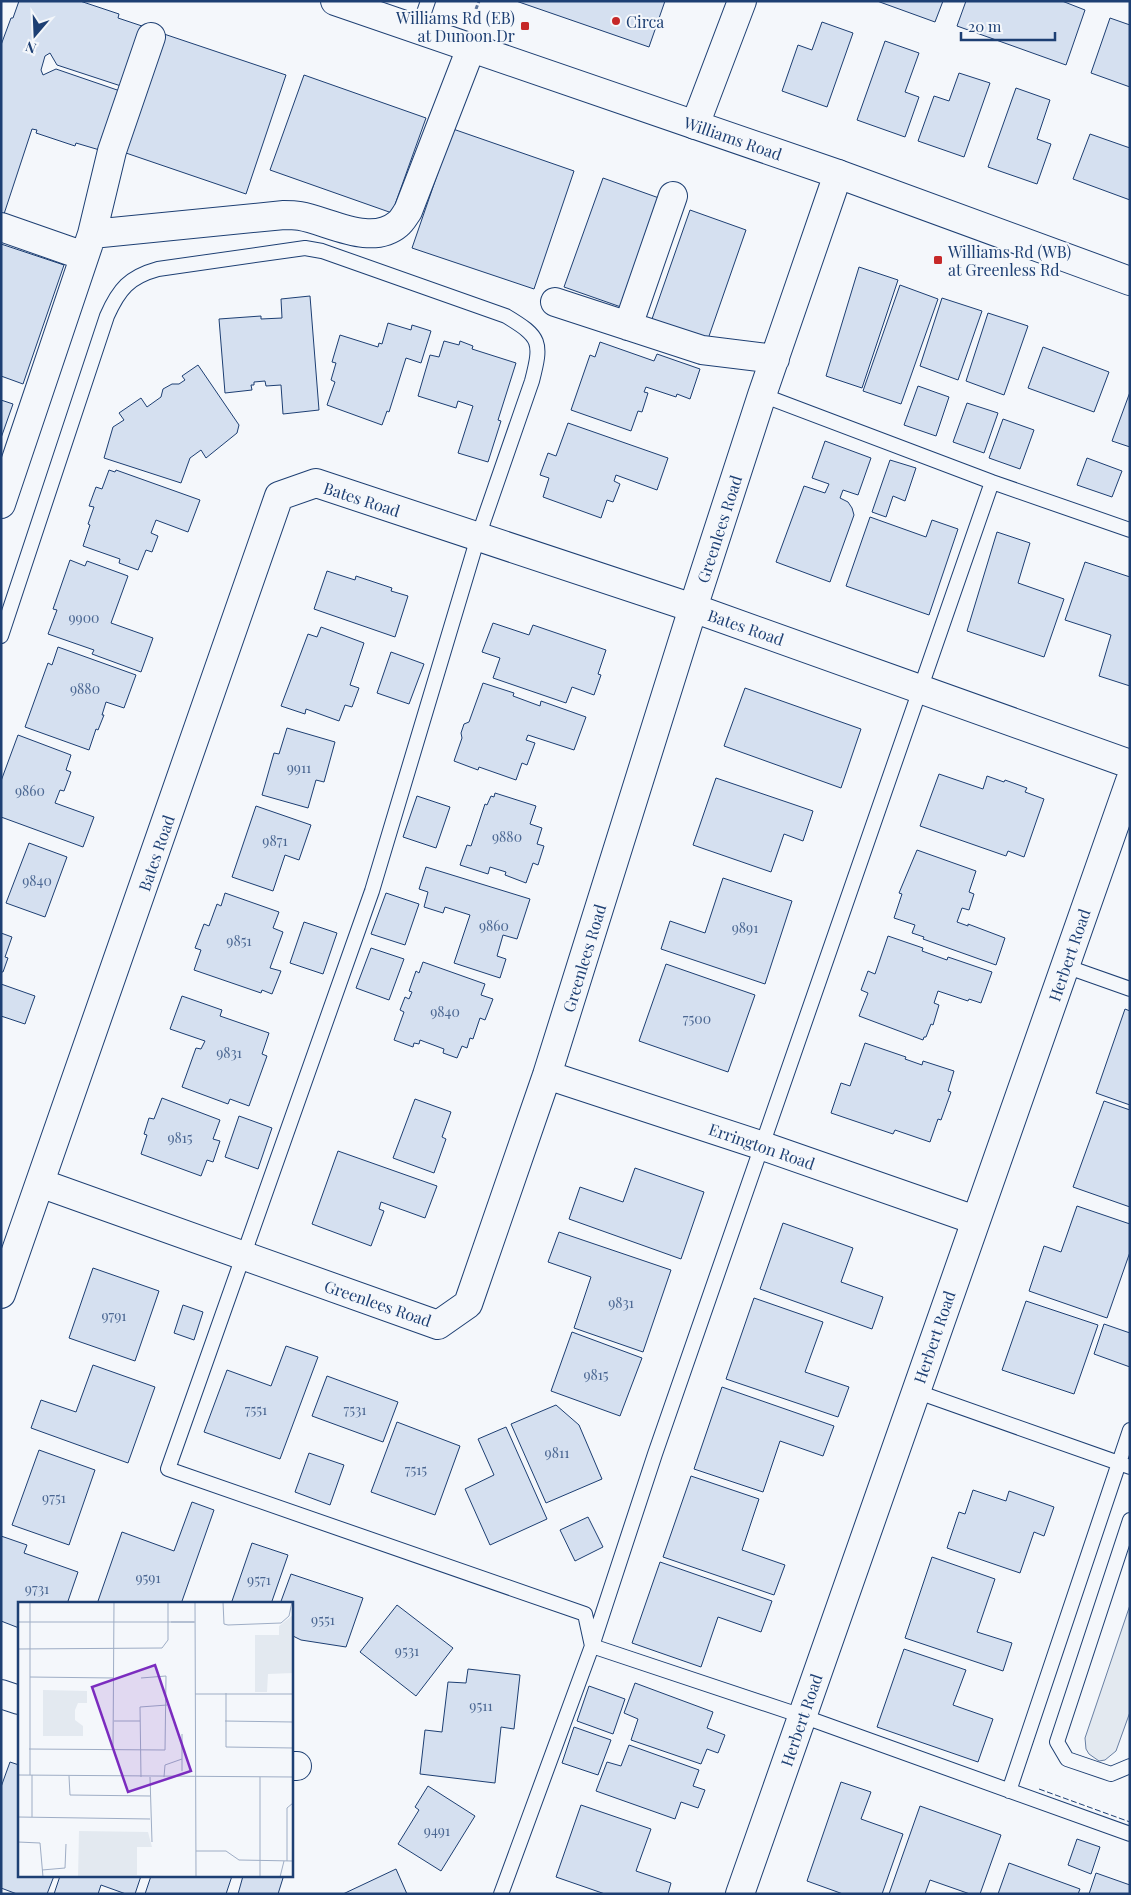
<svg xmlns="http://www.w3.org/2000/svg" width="1131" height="1895" font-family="'Playfair Display',serif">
<rect width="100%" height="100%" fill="#f4f7fb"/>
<!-- green -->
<path fill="#e3e9f0" stroke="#687fa3" d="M1130,1605V1712L1116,1751L1105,1760L1099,1761L1089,1754L1086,1749L1085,1738Z"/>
<!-- building -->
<path fill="#d5e0f0" stroke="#1d3f73" d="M19,1H80L119,14L118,18L145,27L124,87L57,65L50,53L45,56L41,70L43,75L56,69L123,92L103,151L76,143L75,146L36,133L37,130L32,129L3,217H1V45L11,18H13Z
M516,1H665L649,47Z
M877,1H943L935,22Z
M966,1H1062L1085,10L1066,65L957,26Z
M1110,18L1130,25V87L1091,73Z
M822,22L853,33L827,107L782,91L798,45L812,50Z
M164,34L286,75L246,194L123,152Z
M885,41L919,53L905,92L919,97L905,137L857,120Z
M959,73L990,83L964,157L918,141L934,96L949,101Z
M304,75L426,118L392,213L270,170Z
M1016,88L1050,100L1037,139L1051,144L1037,184L988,167Z
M453,129L574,171L534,289L412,248Z
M1090,134L1130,148V200L1073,179Z
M603,178L659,198L621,307L564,287Z
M690,210L746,230L708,339L652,319Z
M1,244L64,265L23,384L1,376Z
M859,267L898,280L862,388L826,376Z
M900,285L938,299L901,404L863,391Z
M310,296L319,410L283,414L281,385L266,386L265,381L254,382V385H251L252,390L225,393L219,319L261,316V319L282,318L281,299Z
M942,298L982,311L958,380L920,366Z
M988,313L1028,326L1004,395L966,381Z
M388,323L411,330L412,325L431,331L421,363L406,358L389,412L387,411L382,425L327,405L335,382L331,380L336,363L332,362L340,335L378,347L379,343L382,344Z
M444,341L459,345L460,341L473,346L472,349L516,363L498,420L501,421L488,462L458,453L473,406L458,401L456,408L418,396L430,355L439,357Z
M600,342L654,361L657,354L700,369L690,399L677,394L676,397L646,387L644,392L648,393L642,412L638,411L631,431L571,410L590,355L595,357Z
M1043,347L1109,372L1094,412L1028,388Z
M198,365L239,425L237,433L206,458L201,450L190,458L181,483L104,458L113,427L124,420L119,413L141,398L147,407L161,397L163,389L172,384H179L185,380L182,376Z
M918,386L949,397L936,436L904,425Z
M1130,392V447L1112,441Z
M1,400L13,404L1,438Z
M967,403L998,413L984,453L953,442Z
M1003,419L1034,430L1020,469L989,458Z
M568,423L668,458L657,490L616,475L614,481L620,484L613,502L607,500L601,518L543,497L549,478L540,475L548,453L556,456Z
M825,441L871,458L858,495L843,490L840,498L848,502L852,508L854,515L830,582L776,562L804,486L825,493L829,484L812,478Z
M1087,458L1122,471L1112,497L1077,485Z
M890,460L916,468L905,501L893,496L886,517L872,512Z
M109,470L115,472L116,470L200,500L188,532L156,520L151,533L158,536L152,552L146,550L138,570L119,563L120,559L83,546L90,525L88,524L94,507L89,506L96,487L102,489Z
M870,517L926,537L932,520L958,529L929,615L846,586Z
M997,532L1030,543L1018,583L1064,599L1044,657L967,631Z
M70,560L85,566L87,561L128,576L111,623L153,638L141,672L92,654L94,650L48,634L57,610L53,609Z
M1085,562L1130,577V686L1099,676L1111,635L1065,620Z
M327,571L355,580L356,576L392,588L391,591L408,596L395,637L314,609Z
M493,623L529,635L533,625L606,650L598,674L601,675L594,695L572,687L566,703L493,678L500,658L482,652Z
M321,627L364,643L350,685L359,688L352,707L345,705L339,721L306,709L305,714L281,706L308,634L317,637Z
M58,647L136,675L124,708L106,702L102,715H104L98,730L96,729L89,750L25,727L48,663L52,665Z
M391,652L424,664L409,704L377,693Z
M483,683L514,693L513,696L540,706L541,701L586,717L574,750L528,735L526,740L535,743L527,765L522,763L516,780L479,767L478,770L454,761L462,738L461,733L464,724L469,722Z
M745,688L861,729L841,788L724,746Z
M287,728L335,742L324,782L316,780L308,808L262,795L274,753L279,754Z
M18,735L71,755L66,770L71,772L64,791L60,790L55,803L94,817L83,847L1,817V781Z
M939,774L983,789L987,776L1004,782L1005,780L1027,788L1025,792L1044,799L1024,857L1008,851L1006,856L920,826Z
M716,778L813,811L803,841L784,834L771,872L693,845Z
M495,793L536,806L530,824L542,828L537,844L544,846L538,865L533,863L526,883L505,875L506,872L490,867L488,874L460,865L467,845L471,846L485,804L487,805L491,796L494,797Z
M417,796L450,807L436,848L403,837Z
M256,806L311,825L299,860L285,855L273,891L232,877Z
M29,843L67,857L45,917L6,903Z
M917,850L976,871L969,892L974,894L969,910L962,908L957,922L968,926V924L1005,938L996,965L923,939L924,937L912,933L915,925L894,918L902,894L899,893Z
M426,867L530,899L517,939L503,935L497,956L506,959L500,978L454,963L470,915L445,907L443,913L424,907L428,892L419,889Z
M723,878L792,901L765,984L661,949L670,921L705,933Z
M225,893L279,912L273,928L283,932L270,968L281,971L272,994L262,990L261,993L194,970L201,950L195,948L204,924L209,926L217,904L221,906Z
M386,893L419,904L405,945L371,934Z
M304,922L337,933L323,974L290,963Z
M1,933L12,937L5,957L8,958L3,972H1Z
M888,936L923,948L922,951L947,960L948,957L992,972L981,1003L969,999L968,1001L938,991L934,1003L939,1005L933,1025L931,1024L926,1037H924L923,1040L859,1016L868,993L861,990L868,971L875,974Z
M371,948L404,959L389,1000L356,988Z
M423,962L485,984L481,995L493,999L485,1020L480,1018L473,1039L470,1038L467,1048L462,1046L457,1058L443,1053L444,1049L420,1040L419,1044L414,1043L413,1047L394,1040L404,1012L400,1010L405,997L409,999L412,992L409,991L416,971L419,973Z
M666,964L755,995L728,1072L639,1041Z
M1,984L35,996L25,1024L1,1016Z
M182,996L222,1010L220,1016L269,1033L262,1054L267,1056L249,1106L230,1099L228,1104L182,1087L196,1048L201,1049L205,1041L170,1029Z
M1125,1009L1130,1011V1105L1096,1093Z
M865,1043L906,1057L905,1059L922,1065L923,1061L954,1071L948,1091L951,1092L941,1120L938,1119L930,1142L895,1130L893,1134L831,1113L841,1083L850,1086Z
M162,1098L220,1120L213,1139L220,1141L213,1162L207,1160L201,1176L141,1154L147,1135L144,1134L149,1118L154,1119Z
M415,1099L451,1112L442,1137L446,1139L434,1173L393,1158Z
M1104,1101L1130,1110V1207L1073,1187Z
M239,1116L272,1128L258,1169L225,1157Z
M338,1151L437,1186L425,1218L381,1202L379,1209L384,1211L371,1246L312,1224Z
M635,1168L704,1192L681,1259L569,1219L580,1187L623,1202Z
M1077,1206L1130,1224V1252L1107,1318L1029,1291L1044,1246L1061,1252Z
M783,1223L853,1248L841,1282L883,1297L872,1329L760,1289Z
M559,1232L671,1270L643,1352L574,1328L591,1277L548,1262Z
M93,1268L159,1291L135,1361L69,1338Z
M754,1298L823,1322L805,1372L849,1387L838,1417L726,1379Z
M1026,1301L1098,1325L1074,1394L1002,1370Z
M183,1305L203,1312L194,1340L174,1333Z
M1104,1324L1130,1333V1367L1094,1354Z
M572,1332L642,1358L620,1416L551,1391Z
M286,1346L318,1357L280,1459L204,1432L227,1370L271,1386Z
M93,1365L155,1387L128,1463L31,1428L41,1400L76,1412Z
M327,1376L398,1402L383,1442L312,1416Z
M722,1387L834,1426L823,1456L780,1441L763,1492L694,1469Z
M556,1405L579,1425L602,1479L546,1503L511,1424Z
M397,1422L460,1446L435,1515L371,1492Z
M506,1427L547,1519L490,1545L465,1489L494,1475L478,1439Z
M39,1450L95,1470L69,1545L12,1525Z
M309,1453L344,1465L330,1505L295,1492Z
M691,1476L759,1499L742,1550L785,1565L774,1595L663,1557Z
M973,1490L1006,1501L1009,1491L1054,1507L1044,1536L1034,1532L1020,1573L947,1548L959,1512L965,1514Z
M192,1502L214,1510L181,1604H97L122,1532L174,1551Z
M588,1517L603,1547L575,1561L560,1530Z
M1,1536L27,1545L24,1553L78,1572L67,1604H19V1628L1,1621Z
M252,1543L288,1555L271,1604H231Z
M932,1557L995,1579L977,1632L1012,1643L1003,1671L905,1638Z
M660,1562L772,1601L761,1632L718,1617L701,1667L632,1643Z
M291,1574L363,1598L346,1647L301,1640L291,1635V1604H280Z
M397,1605L453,1648L416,1696L360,1652Z
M904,1649L966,1670L953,1705L993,1719L978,1762L877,1727Z
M468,1669L520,1675L514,1729L501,1727L495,1783L420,1774L425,1730L442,1732L448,1682L466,1683Z
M635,1683L713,1712L707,1728L725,1735L718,1753L707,1749L701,1764L631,1740L638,1719L624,1713Z
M589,1686L625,1699L613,1734L577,1721Z
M574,1727L611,1740L598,1775L562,1763Z
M629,1745L699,1770L693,1786L705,1790L698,1808L681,1802L675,1819L596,1791L607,1762L621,1766Z
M10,1762L19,1765V1876H54L47,1894H17L1,1888V1787Z
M841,1782L871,1792L861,1819L903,1834L882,1894H843L807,1881Z
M428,1786L475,1816L441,1871L398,1844L419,1810L415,1807Z
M581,1805L651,1829L636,1871L671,1883L668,1894H605L556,1877Z
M920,1806L1001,1835L980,1894H970L930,1880L925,1894H889Z
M1077,1839L1100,1847L1091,1874L1068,1865Z
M1009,1863L1080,1889L1078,1894H998Z
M396,1869L407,1894H343Z
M1096,1873L1130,1885V1894H1089Z
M60,1876H141L135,1894H126L101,1885L98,1894H54Z
M151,1876H232L226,1894H145Z
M243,1876H279L283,1878L278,1894H238Z"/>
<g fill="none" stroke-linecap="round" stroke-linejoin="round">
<defs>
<path id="service" d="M418,30L428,1
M762,395L992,482L1130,530
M1,636L107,316C119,289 129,277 158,269L305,248L322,251L506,316C541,337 542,342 532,381L478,537L372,891L168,1469L585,1614L592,1646L802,1716L1130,1834
M1065,966L1130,989
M915,1391L1130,1467
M1130,1520L1057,1742L1067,1759L1111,1774L1130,1766
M1009,1791L1130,1430
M501,1894L592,1646L655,1454L992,482"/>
<path id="minor" d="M695,125L742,1
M1,227L84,256
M92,234L284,215C289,215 294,215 300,216C329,221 371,247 398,224C402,221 405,215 408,211L471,48
M555,302L702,350L775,359
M628,326L673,196
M1,504L92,234L112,151L151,37
M547,1075L763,1146L975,1220
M40,1183L438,1325L468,1304L547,1075L693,608L762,395L838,174
M1,1294L279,496L316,483L693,608L1130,764
M1,1694L19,1700
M291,1766H297
M740,1894L1130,781"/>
<path id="tertiary" d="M335,1L838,174L1130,281"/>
</defs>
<!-- service casing -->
<use href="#service" stroke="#1d3f73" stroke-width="16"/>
<!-- minor casing -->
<use href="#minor" stroke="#1d3f73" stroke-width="30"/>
<!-- tertiary casing -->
<use href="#tertiary" stroke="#1d3f73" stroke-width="30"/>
<!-- path -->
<path stroke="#5e769c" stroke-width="3" stroke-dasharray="4 2.5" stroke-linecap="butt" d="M476,9L479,1"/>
<!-- service -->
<use href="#service" stroke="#f4f7fb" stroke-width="14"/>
<!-- minor -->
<use href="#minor" stroke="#f4f7fb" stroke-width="28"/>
<!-- tertiary -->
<use href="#tertiary" stroke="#f4f7fb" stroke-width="28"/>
<!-- fence -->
<path stroke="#1d3f73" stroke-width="1" stroke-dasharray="6 2.5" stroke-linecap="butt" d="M1039,1789L1130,1822"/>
</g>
<!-- markers -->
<g fill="#c62828" stroke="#f4f7fb" stroke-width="2">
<circle cx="616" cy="21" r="5"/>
<rect x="520" y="21" width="10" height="10" rx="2.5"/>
<rect x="933" y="255" width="10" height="10" rx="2.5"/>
</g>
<g text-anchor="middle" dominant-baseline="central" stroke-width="4" stroke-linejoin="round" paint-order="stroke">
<!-- number labels -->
<g font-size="14" fill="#4b6792">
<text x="84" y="617">9900</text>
<text x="85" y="688">9880</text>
<text x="299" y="767">9911</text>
<text x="30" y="790">9860</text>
<text x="507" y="836">9880</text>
<text x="275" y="840">9871</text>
<text x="37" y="880">9840</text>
<text x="494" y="925">9860</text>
<text x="745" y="927">9891</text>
<text x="239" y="940">9851</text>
<text x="445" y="1011">9840</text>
<text x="697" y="1018">7500</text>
<text x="229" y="1052">9831</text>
<text x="180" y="1137">9815</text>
<text x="621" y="1302">9831</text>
<text x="114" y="1315">9791</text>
<text x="596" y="1374">9815</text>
<text x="256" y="1409">7551</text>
<text x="355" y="1409">7531</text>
<text x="557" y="1452">9811</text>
<text x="416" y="1469">7515</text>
<text x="54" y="1497">9751</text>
<text x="148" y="1577">9591</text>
<text x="259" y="1579">9571</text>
<text x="37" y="1588">9731</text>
<text x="323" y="1619">9551</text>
<text x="407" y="1650">9531</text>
<text x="481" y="1705">9511</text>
<text x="437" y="1830">9491</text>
</g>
<!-- poi labels -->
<g font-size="16" fill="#1d3f73" stroke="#f4f7fb" text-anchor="start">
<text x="515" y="17" text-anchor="end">Williams Rd (EB)<tspan x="515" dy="18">at Dunoon Dr</tspan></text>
<text x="626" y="21">Circa</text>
<text x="948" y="251">Williams Rd (WB)<tspan x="948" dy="18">at Greenless Rd</tspan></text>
</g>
<!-- street labels -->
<g font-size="16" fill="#1d3f73" stroke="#f4f7fb">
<text transform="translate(733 138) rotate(19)">Williams Road</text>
<text transform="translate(362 499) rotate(18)">Bates Road</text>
<text transform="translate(719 529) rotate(-72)">Greenlees Road</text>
<text transform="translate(746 627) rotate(19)">Bates Road</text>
<text transform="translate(156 853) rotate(-71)">Bates Road</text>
<text transform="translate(1069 955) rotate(-71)">Herbert Road</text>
<text transform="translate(584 958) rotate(-73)">Greenlees Road</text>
<text transform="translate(762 1146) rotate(19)">Errington Road</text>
<text transform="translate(378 1303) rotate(19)">Greenlees Road</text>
<text transform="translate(934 1337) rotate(-71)">Herbert Road</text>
<text transform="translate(801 1720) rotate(-71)">Herbert Road</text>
</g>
</g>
<!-- overview -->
<g transform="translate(18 1602)">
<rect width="275" height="275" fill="#f4f7fb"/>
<path d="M275,13V71L250,72L249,90H237V33H261V24ZM25,88L69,89V101H60L57,108V118L65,124V134H25ZM61,229L130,230L134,245H119V273L175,275H60Z" fill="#e3e9f0"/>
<path fill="none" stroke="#9eadc5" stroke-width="1" d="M177,0L178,275M205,0L206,22L210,23L263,21L271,14L274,0M0,20H177M153,20H176M0,47L144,46L150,38V0M12,75L96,76M208,91V145L275,146M177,92H275M96,119H122M207,119L275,120M164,132V169M11,147L147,148L148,74L123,76M95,148L96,0M0,173L275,175M12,173V0M51,174L52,193L132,194M123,175L122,105L149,103M132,175L134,240M146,175L147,163L164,157M242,175V275M0,215L132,217M14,215V173M0,240L22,241L25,275M178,249H208L221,258L275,259M269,259V206L275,201M24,268L47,266L48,242M262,275L266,259"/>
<path fill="#7b2cbf" fill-opacity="0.15" stroke="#7b2cbf" stroke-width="2.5" d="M137,63L173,169L110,190L74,85Z"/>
<rect width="275" height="275" fill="none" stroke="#1d3f73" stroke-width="2.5"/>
</g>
<!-- border -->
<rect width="1131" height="1895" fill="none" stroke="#1d3f73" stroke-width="5"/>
<!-- north arrow -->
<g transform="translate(35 35) rotate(199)" stroke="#f4f7fb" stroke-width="4" paint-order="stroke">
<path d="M0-4L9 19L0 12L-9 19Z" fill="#1d3f73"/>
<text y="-8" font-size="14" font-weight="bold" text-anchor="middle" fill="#1d3f73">N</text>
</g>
<!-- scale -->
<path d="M961 32v8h94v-8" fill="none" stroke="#1d3f73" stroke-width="2.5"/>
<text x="968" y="32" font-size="15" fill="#1d3f73" stroke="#f4f7fb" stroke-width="4" paint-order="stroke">20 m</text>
</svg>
